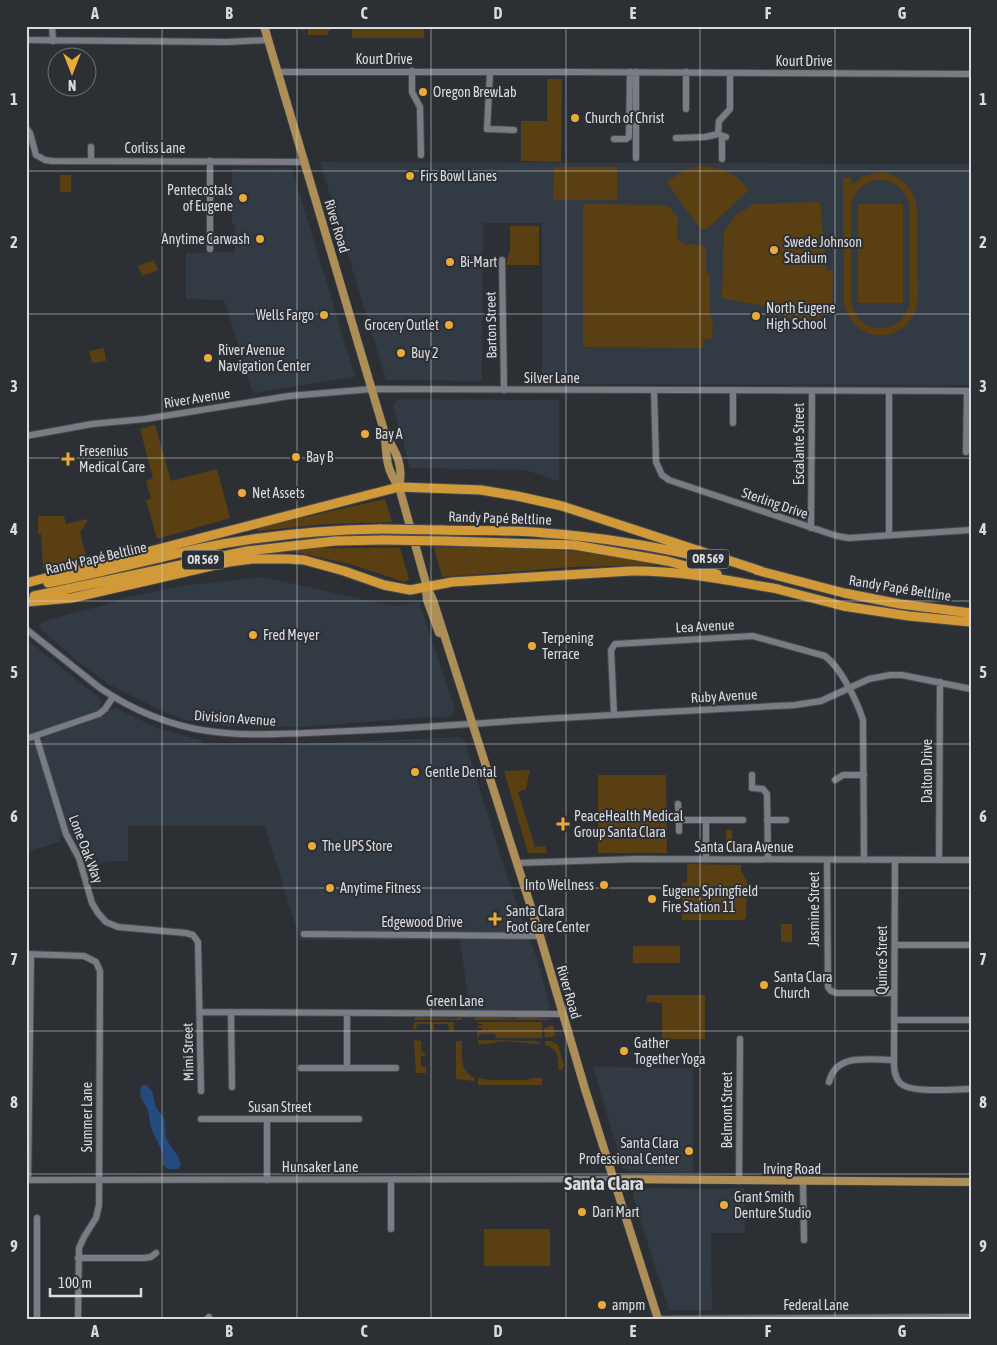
<svg xmlns="http://www.w3.org/2000/svg" width="997" height="1345" font-family="'Asap Condensed',sans-serif">
<rect width="100%" height="100%" fill="#2c3035"/>
<!-- built -->
<path fill="#323a44" d="M320,162L971,164V385L542,384V223H483L482,381L386,380Z
M292,168L355,377L253,393L224,300L186,299V253L235,252V225H232V169Z
M398,399L559,400V481L525,470L410,468L393,406Z
M263,577L374,602L395,606L419,602L454,706V711L452,715L446,718L428,717L302,727L227,726L185,720L160,710L110,685L76,660L38,627L41,623L47,620L116,602L120,599L181,586Z
M26,639L98,697L101,700L100,708L97,711L26,735Z
M116,708L159,729L201,740L203,743L212,745H280L459,737L464,740L466,744L503,864L529,939L537,958L550,1008L542,1012H470L460,940H300L265,826H128V861H111L88,866L70,840L41,742L44,737L102,717L109,710Z
M31,740L36,743L61,829L60,842L26,852V741Z
M593,1067L693,1068V1173L630,1171L623,1168Z
M641,1188L711,1189L744,1188L745,1233H711L712,1310H669L633,1197L635,1191Z"/>
<!-- green -->
<path fill="#5a3f12" fill-rule="evenodd" d="M300,26H330V31H328V35H308V29L301,31Z
M346,26H424V38H352V28Z
M547,79H562L561,162L521,161V121H547Z
M702,166C721,167 738,174 749,190L707,229H701L683,206L667,182L684,170Z
M554,167H617V200H553Z
M880,172C901,174 915,188 917,209C917,231 917,253 917,274C918,286 919,298 916,309C910,328 890,340 871,334C856,330 848,319 844,304L843,178H851V186L863,176ZM876,180C894,179 908,190 910,209V303C901,339 854,335 851,299V205C855,191 863,183 876,180Z
M60,175H71V192H60Z
M820,202L826,269L833,270L832,307L818,319L783,318V310L722,298L724,231L736,215L754,204Z
M586,204L667,205L678,217L677,238L684,244L704,245L706,248V271L710,277V316L713,319L712,339H703V348L583,347V207Z
M858,204H903V303H858Z
M510,226H539V265H506L510,249Z
M154,260L158,270L142,276L138,266Z
M104,348L106,361L92,363L89,351Z
M155,425L171,481L217,469L230,518L157,539L146,500L151,499L146,481L153,478L140,429Z
M385,499L392,522L326,524L258,531L257,528Z
M38,516H64L66,524L87,519V522L80,532L87,560L43,569L41,534H38Z
M434,547H495L575,551L653,563L654,565L573,567L442,577Z
M311,548H400L409,579L405,582L350,564L291,551Z
M530,770L526,789L518,792L535,847L545,846L547,853H528L504,771Z
M598,775H666L667,853H598Z
M726,830H732V849H726Z
M687,864L741,865V871L747,881L746,918L743,920H682V883L687,882Z
M781,924H792V942H781Z
M633,946H680V963H633Z
M647,995H705V1039H662V1003L647,1002Z
M415,1017L455,1019L461,1017L462,1020H414Z
M477,1017L516,1019L518,1017L550,1019V1020H473Z
M414,1022H454V1031H449L448,1024H434V1030H431L430,1024H417L416,1029H413Z
M477,1022H542V1038H496L495,1034H479V1038H477V1032L483,1029L482,1028H478V1026H482V1024L477,1023Z
M553,1025L556,1036L545,1038L544,1028Z
M414,1040L421,1041V1052L425,1053V1056H421V1067H426V1073H416Z
M478,1040L538,1041L539,1043H542V1044C529,1044 509,1040 498,1042C491,1044 485,1044 478,1044Z
M456,1041H462C462,1055 459,1071 475,1078L474,1081L456,1079Z
M545,1041H551L558,1045L564,1066L561,1070L558,1069C559,1057 557,1049 545,1045Z
M478,1078L490,1080H526L533,1078H542V1085H478Z
M484,1229H550V1266H484Z"/>
<!-- water -->
<path fill="#254b7e" d="M142,1085H146L152,1091L156,1108L164,1118L166,1139L178,1156L181,1164L178,1169H168L163,1164L162,1152L151,1128L148,1110L141,1098L140,1091Z"/>
<g fill="none" stroke-linecap="round" stroke-linejoin="round">
<defs>
<path id="minor" d="M52,26L53,41
M26,40L227,42L268,40
M412,71V92L420,107L421,155
M278,72H571L971,74
M490,72L487,129L514,130
M686,72V109
M26,128L30,133L36,155L45,160L52,161L305,162
M722,136V159
M726,137L718,134L719,121L730,109V73
M676,138L705,137L718,134
M614,139H626L629,137L630,72
M91,147V161
M636,158V72
M210,249V161
M502,260L504,390
M654,390L656,462L662,475L669,480L837,536L849,538L971,530
M889,391V535
M733,423V390
M26,436L92,424L145,419L289,396L372,389L971,391
M966,452L967,391
M811,528L812,391
M26,629L100,688C132,710 171,726 208,731C241,736 274,734 307,733C361,731 415,728 469,724C578,716 686,711 795,705L821,701L869,679L890,675H902L971,689
M614,715L611,650L615,644L753,636L825,656C841,668 857,701 863,720L864,860
M36,736L66,834L79,858L92,903L98,913L106,922L118,927L186,933L193,935L198,942L201,1091
M26,739L99,714L105,709L113,697
M752,775V788L763,789L767,794L768,859
M835,780L843,775H864
M678,804L679,820H706
M679,820V831
M767,820H786
M706,859V820H743
M827,860L828,987L831,991L837,993H894
M895,860L894,1060C894,1068 894,1076 900,1083C911,1094 955,1089 971,1089
M939,860L940,682
M517,863L637,859L971,860
M304,934L540,936
M895,945H971
M26,954L84,956L96,962L100,971L99,1205L96,1218L84,1237L79,1248L78,1319
M200,1012L563,1014
M231,1012L232,1087
M347,1013V1068
M895,1020H971
M301,1068H396
M829,1082C836,1052 870,1060 894,1060
M201,1119H359
M267,1119V1180
M26,1180L613,1179
M28,1180L31,955
M391,1180V1229
M739,1181L740,1039
M803,1182L804,1240
M78,1258H144L151,1257L156,1253
M37,1319V1218
M207,1319L209,1317
M662,1319L971,1317"/>
<path id="major" d="M264,26L385,434C396,452 404,465 399,487
M385,434C386,455 386,470 399,487L427,587L433,600L537,926L585,1089L658,1319
M426,589L427,600L439,633
M613,1179L971,1182"/>
<path id="highway" d="M442,530C476,531 511,530 545,533C600,537 653,546 706,558
M446,541L574,545L667,561L717,574
M756,570L844,593L900,604L971,613
M26,583L399,487L481,490L517,496L562,506L761,571
M48,583C98,574 147,560 197,549C258,536 319,530 380,529
M773,588L843,606L909,616L971,622
M34,596L247,551L335,541L383,540
M26,602L72,598L229,562L252,559H288L304,560L344,571L384,585L410,590L452,582L631,571C681,570 729,581 778,589"/>
</defs>
<!-- minor casing -->
<use href="#minor" stroke="#474b4f" stroke-width="8"/>
<!-- major casing -->
<use href="#major" stroke="#474b4f" stroke-width="9"/>
<!-- highway casing -->
<use href="#highway" stroke="#474b4f" stroke-width="11"/>
<!-- minor -->
<use href="#minor" stroke="#797d83" stroke-width="6"/>
<!-- major -->
<use href="#major" stroke="#ae8e57" stroke-width="8"/>
<!-- highway -->
<use href="#highway" stroke="#d29939" stroke-width="9"/>
<defs>
<path id="highway-bridge" d="M380,529L442,530
M383,540L446,541"/>
</defs>
<!-- highway-bridge casing -->
<use href="#highway-bridge" stroke="#474b4f" stroke-width="11" stroke-linecap="butt"/>
<!-- highway-bridge -->
<use href="#highway-bridge" stroke="#d29939" stroke-width="9"/>
</g>
<!-- grid -->
<path fill="none" stroke="#d9dbdf" stroke-width="1" stroke-opacity="0.55" d="M162,26V1319M297,26V1319M431,26V1319M566,26V1319M700,26V1319M835,26V1319M26,171H971M26,314H971M26,458H971M26,601H971M26,744H971M26,888H971M26,1031H971M26,1174H971"/>
<!-- markers -->
<g fill="#ebaa39" stroke="#2c3035" stroke-width="2">
<circle cx="423" cy="92" r="5"/>
<circle cx="575" cy="118" r="5"/>
<circle cx="410" cy="176" r="5"/>
<circle cx="243" cy="198" r="5"/>
<circle cx="260" cy="239" r="5"/>
<circle cx="774" cy="250" r="5"/>
<circle cx="450" cy="262" r="5"/>
<circle cx="324" cy="315" r="5"/>
<circle cx="756" cy="316" r="5"/>
<circle cx="449" cy="325" r="5"/>
<circle cx="401" cy="353" r="5"/>
<circle cx="208" cy="358" r="5"/>
<circle cx="365" cy="434" r="5"/>
<circle cx="296" cy="457" r="5"/>
<path d="M65.5 451.5h5v5h5v5h-5v5h-5v-5h-5v-5h5z"/>
<circle cx="242" cy="493" r="5"/>
<circle cx="253" cy="635" r="5"/>
<circle cx="532" cy="646" r="5"/>
<circle cx="415" cy="772" r="5"/>
<path d="M560.5 816.5h5v5h5v5h-5v5h-5v-5h-5v-5h5z"/>
<circle cx="312" cy="846" r="5"/>
<circle cx="604" cy="885" r="5"/>
<circle cx="330" cy="888" r="5"/>
<circle cx="652" cy="899" r="5"/>
<path d="M492.5 911.5h5v5h5v5h-5v5h-5v-5h-5v-5h5z"/>
<circle cx="764" cy="985" r="5"/>
<circle cx="624" cy="1051" r="5"/>
<circle cx="689" cy="1151" r="5"/>
<circle cx="724" cy="1205" r="5"/>
<circle cx="582" cy="1212" r="5"/>
<circle cx="602" cy="1305" r="5"/>
</g>
<g text-anchor="middle" dominant-baseline="central" stroke-width="4" stroke-linejoin="round" paint-order="stroke">
<!-- shield labels -->
<g fill="#2c3035" stroke="#a5a8ac" stroke-width="1">
<rect x="687" y="549.5" width="42" height="19" rx="4"/>
<rect x="182" y="550.5" width="42" height="19" rx="4"/>
</g>
<g font-size="12" font-weight="bold" fill="#d9dbdf">
<text x="708" y="559">OR 569</text>
<text x="203" y="560">OR 569</text>
</g>
<!-- street labels -->
<g font-size="14" fill="#d9dbdf" stroke="#2c3035">
<text x="384" y="59">Kourt Drive</text>
<text x="804" y="61">Kourt Drive</text>
<text x="155" y="148">Corliss Lane</text>
<text transform="translate(337 226) rotate(73)">River Road</text>
<text transform="translate(491 325) rotate(-91)">Barton Street</text>
<text x="552" y="378">Silver Lane</text>
<text transform="translate(197 398) rotate(-9)">River Avenue</text>
<text transform="translate(799 444) rotate(-90)">Escalante Street</text>
<text transform="translate(775 503) rotate(19)">Sterling Drive</text>
<text transform="translate(500 518) rotate(2)">Randy Papé Beltline</text>
<text transform="translate(96 558) rotate(-13)">Randy Papé Beltline</text>
<text transform="translate(900 588) rotate(9)">Randy Papé Beltline</text>
<text transform="translate(705 626) rotate(-3)">Lea Avenue</text>
<text transform="translate(724 696) rotate(-3)">Ruby Avenue</text>
<text transform="translate(235 718) rotate(4)">Division Avenue</text>
<text transform="translate(927 771) rotate(-90)">Dalton Drive</text>
<text x="744" y="847">Santa Clara Avenue</text>
<text transform="translate(86 849) rotate(69)">Lone Oak Way</text>
<text transform="translate(814 909) rotate(-90)">Jasmine Street</text>
<text x="422" y="922">Edgewood Drive</text>
<text transform="translate(882 960) rotate(-90)">Quince Street</text>
<text transform="translate(569 992) rotate(74)">River Road</text>
<text x="455" y="1001">Green Lane</text>
<text transform="translate(188 1052) rotate(-91)">Mimi Street</text>
<text x="280" y="1107">Susan Street</text>
<text transform="translate(727 1110) rotate(-90)">Belmont Street</text>
<text transform="translate(87 1117) rotate(-90)">Summer Lane</text>
<text x="320" y="1167">Hunsaker Lane</text>
<text x="792" y="1169">Irving Road</text>
<text x="816" y="1305">Federal Lane</text>
</g>
<!-- poi labels -->
<g font-size="14" fill="#d9dbdf" stroke="#2c3035" text-anchor="start">
<text x="433" y="92">Oregon BrewLab</text>
<text x="585" y="118">Church of Christ</text>
<text x="420" y="176">Firs Bowl Lanes</text>
<text x="233" y="190" text-anchor="end">Pentecostals<tspan x="233" dy="16">of Eugene</tspan></text>
<text x="250" y="239" text-anchor="end">Anytime Carwash</text>
<text x="784" y="242">Swede Johnson<tspan x="784" dy="16">Stadium</tspan></text>
<text x="460" y="262">Bi-Mart</text>
<text x="766" y="308">North Eugene<tspan x="766" dy="16">High School</tspan></text>
<text x="314" y="315" text-anchor="end">Wells Fargo</text>
<text x="439" y="325" text-anchor="end">Grocery Outlet</text>
<text x="218" y="350">River Avenue<tspan x="218" dy="16">Navigation Center</tspan></text>
<text x="411" y="353">Buy 2</text>
<text x="375" y="434">Bay A</text>
<text x="79" y="451">Fresenius<tspan x="79" dy="16">Medical Care</tspan></text>
<text x="306" y="457">Bay B</text>
<text x="252" y="493">Net Assets</text>
<text x="263" y="635">Fred Meyer</text>
<text x="542" y="638">Terpening<tspan x="542" dy="16">Terrace</tspan></text>
<text x="425" y="772">Gentle Dental</text>
<text x="574" y="816">PeaceHealth Medical<tspan x="574" dy="16">Group Santa Clara</tspan></text>
<text x="322" y="846">The UPS Store</text>
<text x="594" y="885" text-anchor="end">Into Wellness</text>
<text x="340" y="888">Anytime Fitness</text>
<text x="662" y="891">Eugene Springfield<tspan x="662" dy="16">Fire Station 11</tspan></text>
<text x="506" y="911">Santa Clara<tspan x="506" dy="16">Foot Care Center</tspan></text>
<text x="774" y="977">Santa Clara<tspan x="774" dy="16">Church</tspan></text>
<text x="634" y="1043">Gather<tspan x="634" dy="16">Together Yoga</tspan></text>
<text x="679" y="1143" text-anchor="end">Santa Clara<tspan x="679" dy="16">Professional Center</tspan></text>
<text x="734" y="1197">Grant Smith<tspan x="734" dy="16">Denture Studio</tspan></text>
<text x="592" y="1212">Dari Mart</text>
<text x="612" y="1305">ampm</text>
</g>
<!-- district labels -->
<g font-size="19" font-weight="bold" fill="#d9dbdf" stroke="#2c3035">
<text x="604" y="1183">Santa Clara</text>
</g>
</g>
<!-- border -->
<rect width="997" height="1345" fill="none" stroke="#2c3035" stroke-width="55"/>
<!-- north arrow -->
<g transform="translate(72 72) rotate(180)"><circle r="24" fill="#2c3035" stroke="#717479"/>
<path d="M0-4L9 19L0 12L-9 19Z" fill="#ebaa39"/>
<text y="-8" font-size="14" font-weight="bold" text-anchor="middle" fill="#d9dbdf">N</text>
</g>
<!-- scale -->
<path d="M50 1288v8h91v-8" fill="none" stroke="#d9dbdf" stroke-width="2.5"/>
<text x="58" y="1288" font-size="15" fill="#d9dbdf" stroke="#2c3035" stroke-width="4" paint-order="stroke">100 m</text>
<rect x="28" y="28" width="942" height="1290" fill="none" stroke="#d9dbdf" stroke-width="2"/>
<g font-size="16" text-anchor="middle" font-weight="bold" fill="#d9dbdf">
<text x="95" y="19">A</text>
<text x="229" y="19">B</text>
<text x="364" y="19">C</text>
<text x="498" y="19">D</text>
<text x="633" y="19">E</text>
<text x="768" y="19">F</text>
<text x="902" y="19">G</text>
<text x="14" y="105">1</text>
<text x="983" y="105">1</text>
<text x="14" y="248">2</text>
<text x="983" y="248">2</text>
<text x="14" y="392">3</text>
<text x="983" y="392">3</text>
<text x="14" y="535">4</text>
<text x="983" y="535">4</text>
<text x="14" y="678">5</text>
<text x="983" y="678">5</text>
<text x="14" y="822">6</text>
<text x="983" y="822">6</text>
<text x="14" y="965">7</text>
<text x="983" y="965">7</text>
<text x="14" y="1108">8</text>
<text x="983" y="1108">8</text>
<text x="14" y="1252">9</text>
<text x="983" y="1252">9</text>
<text x="95" y="1337">A</text>
<text x="229" y="1337">B</text>
<text x="364" y="1337">C</text>
<text x="498" y="1337">D</text>
<text x="633" y="1337">E</text>
<text x="768" y="1337">F</text>
<text x="902" y="1337">G</text>
</g>
</svg>
